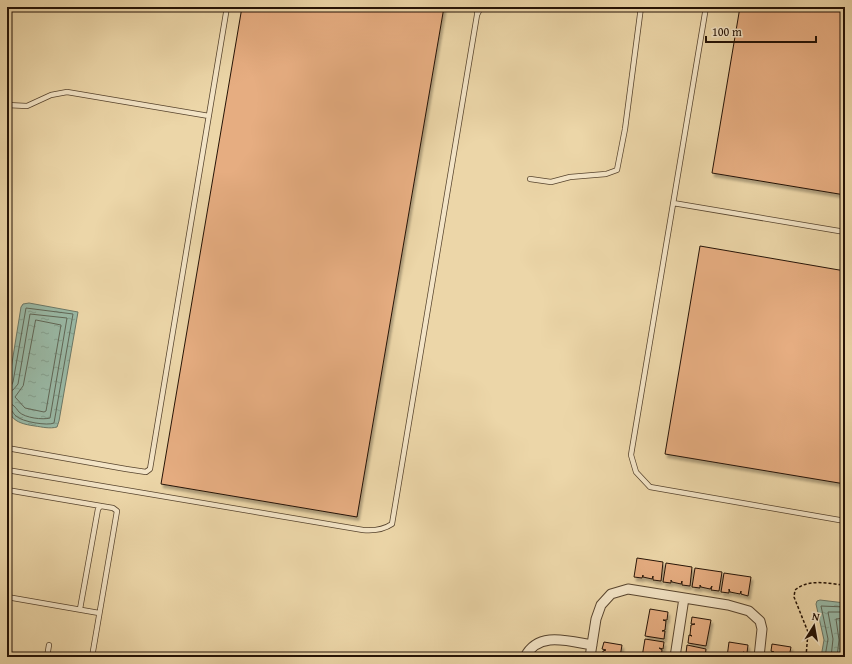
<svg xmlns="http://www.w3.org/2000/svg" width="852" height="664" font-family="'Gentium Book Plus',serif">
<defs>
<pattern id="water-ripples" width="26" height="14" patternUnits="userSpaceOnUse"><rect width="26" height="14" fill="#99b9a6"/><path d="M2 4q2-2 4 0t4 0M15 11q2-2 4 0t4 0" fill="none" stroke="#849e8d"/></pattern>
<filter id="shadow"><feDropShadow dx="2" dy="3.5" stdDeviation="1" flood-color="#0004"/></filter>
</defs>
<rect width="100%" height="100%" fill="#ecd6a8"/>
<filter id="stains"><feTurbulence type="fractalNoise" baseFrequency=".005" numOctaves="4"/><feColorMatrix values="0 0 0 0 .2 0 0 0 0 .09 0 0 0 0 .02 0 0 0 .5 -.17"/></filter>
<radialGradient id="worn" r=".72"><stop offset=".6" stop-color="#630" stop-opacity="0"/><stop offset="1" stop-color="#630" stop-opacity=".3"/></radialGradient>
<!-- water -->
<path fill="url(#water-ripples)" stroke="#6b7766" d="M29,303L78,312L59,421L57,427C50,429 42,427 35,426C12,423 7,416 7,394L21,307L23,304Z
M820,600L845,603L844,657H821L824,640L816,604L817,601Z"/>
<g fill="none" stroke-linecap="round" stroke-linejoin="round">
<!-- shore -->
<path stroke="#5f6656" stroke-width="1" d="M36,320L61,325L46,411L44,412L25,408L15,397L23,386Z
M7,386H11L13,382L26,308L73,314L54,423C48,426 22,422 16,416C12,413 13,409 7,408
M7,391L13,390L18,384L30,314L67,318L50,418C43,420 25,418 19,412C15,407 14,404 7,403
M825,657L828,639L821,606L845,607
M831,657L833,639L828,612H845
M837,657L839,640L836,619L845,618"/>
</g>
<!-- building -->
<path fill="#e6ad81" stroke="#251306" filter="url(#shadow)" d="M242,7H444L357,517L161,484Z
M740,7H845V195L712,173Z
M700,246L845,271V445L841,469L845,470V484L665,454Z
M637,558L663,562L661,581L653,580V576L652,579L643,577V575L642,578L634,577Z
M666,563L692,567L690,586L682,585V581L681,584L672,582L671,580V583L663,582Z
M695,568L722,572L719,591L711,590L712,586L710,589L701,587L700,585V588L692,587Z
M724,573L751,577L748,596L741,594V591L740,594L730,592L729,589V593L721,592Z
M650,609L668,612L667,620H663L666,621L665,630L662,631H665L664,639L645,636Z
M692,617L711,620L706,646L688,643L689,635L692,636L690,635L691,625L695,624H691Z
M645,639L664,642L663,649L659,648L662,650L661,657H642Z
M604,642L622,645L620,657H602L603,651L606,650L602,649Z
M729,642L748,645L747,653L743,652L746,654L745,657H727Z
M772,644L791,647L789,657H771V652H774L771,651Z
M687,645L706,649L705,657H686L687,654L690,653H686Z"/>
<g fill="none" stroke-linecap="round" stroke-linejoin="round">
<defs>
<path id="service" d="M477,7V15L481,7
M706,7L631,455L636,472L650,487L845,521
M7,105L27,106L51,95L67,92L209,116
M530,179L551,182L570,177L606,174L617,170L625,129L641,7
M673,203L845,232
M7,448L126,469L146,472L150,469L227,7
M7,470L363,530C374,531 383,530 392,524L477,15
M7,490L101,506
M7,597L99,613
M80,609L98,509L101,506L113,508L117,511L92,657
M47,657L49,645"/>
<path id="minor" d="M525,657C538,631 568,641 592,645
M590,657L596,619L601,605L611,594L628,589L728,605L749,611L760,621L762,629L759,657
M675,657L684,598"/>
</defs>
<!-- service casing -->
<use href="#service" stroke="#57442e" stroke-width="6"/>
<!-- minor casing -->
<use href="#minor" stroke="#57442e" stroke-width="11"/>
<!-- path -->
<path stroke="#251306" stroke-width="1.5" stroke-dasharray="3 2" stroke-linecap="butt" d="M806,657L808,632L794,597L795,590C809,578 829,584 845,585"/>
<!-- service -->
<use href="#service" stroke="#f3e4c6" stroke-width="4.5"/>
<!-- minor -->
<use href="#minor" stroke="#f3e4c6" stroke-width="9"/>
</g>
<!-- margin -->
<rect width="852" height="664" fill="none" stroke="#ecd6a8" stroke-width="24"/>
<rect x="8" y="8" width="836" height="648" fill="none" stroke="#251306" stroke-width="2"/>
<rect x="12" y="12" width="828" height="640" fill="none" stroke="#251306"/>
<!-- north arrow -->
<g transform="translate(814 626) rotate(11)" stroke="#f3e4c6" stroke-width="3" paint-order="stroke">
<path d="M0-3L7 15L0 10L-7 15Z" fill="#251306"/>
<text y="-6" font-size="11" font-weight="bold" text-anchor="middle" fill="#251306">N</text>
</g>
<!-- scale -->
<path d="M706 36v6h110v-6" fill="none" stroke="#251306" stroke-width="2"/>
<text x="712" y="36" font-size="12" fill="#251306" stroke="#f3e4c6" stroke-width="3" paint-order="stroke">100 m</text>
<rect width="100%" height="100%" filter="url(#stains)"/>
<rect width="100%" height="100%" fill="url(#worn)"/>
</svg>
